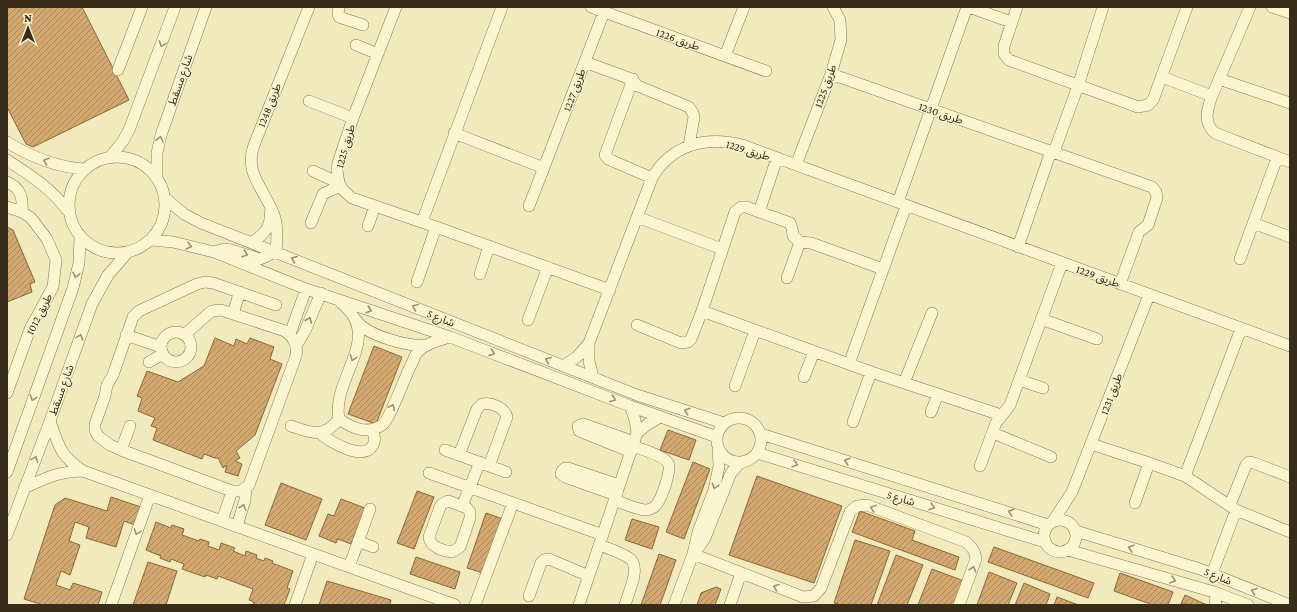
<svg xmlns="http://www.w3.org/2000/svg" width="1297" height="612" font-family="'Crimson Pro','Noto Sans Arabic',serif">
<defs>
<pattern id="building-hatch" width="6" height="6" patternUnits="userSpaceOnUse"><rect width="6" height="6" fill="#d2a86f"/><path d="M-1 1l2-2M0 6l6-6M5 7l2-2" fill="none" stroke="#ab895a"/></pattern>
</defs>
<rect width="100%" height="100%" fill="#f1eabd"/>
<!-- building -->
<path fill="url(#building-hatch)" stroke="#8b6639" d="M7,7H82L129,100L33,147L26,144L7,107Z
M7,227L13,230L35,282L30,284L32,292L7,302Z
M215,338L234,346L236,339L247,344L250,338L274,347L270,359L282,364L255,435L236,451L240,458L235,461L242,464L238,476L225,472L227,465L223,468L218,458H215L204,454L202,459L153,440L157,428L151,426L155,418L138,411L142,398L137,396L147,371L178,382L204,366Z
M374,346L402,357L376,424L348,414Z
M668,430L696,440L689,460L660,450Z
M693,462L710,469L684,539L666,532Z
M757,476L842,506L814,583L729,555Z
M281,483L322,499L306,540L265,525Z
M417,491L434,497L414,549L397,543Z
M111,497L141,507L135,525L124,521L116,547L86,538L89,527L75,522L69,541L80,545L70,575L61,571L56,585L70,590L73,583L102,592L98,605H43L24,599L55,505L65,498L107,511Z
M341,499L365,508L351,544L338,539L336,543L319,536L328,514L334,516Z
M860,511L915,531L912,540L959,557L955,570L852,532Z
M486,513L503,519L483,573L467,568Z
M632,519L659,527L652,549L625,540Z
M156,522L171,528L172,525L184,529L182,535L199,541L200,539L209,542L208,546L219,550L221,543L235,548L233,551L245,556L246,551L257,555L256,558L264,561L265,558L273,561L272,563L293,571L287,588L290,589L284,605H253L254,602L249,600L253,589L218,576L217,579L206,575L205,577L182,569L184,564L171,559L170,562L160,558L161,556L146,550Z
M855,540L890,551L871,605H841L834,603Z
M994,547L1094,583L1088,598L988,562Z
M659,554L676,560L660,605H641Z
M896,555L923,565L907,605H877Z
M416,557L460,572L455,589L410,574Z
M148,562L177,571L166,605H133Z
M932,569L964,581L955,605H918Z
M989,572L1017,583L1008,605H977Z
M1120,573L1173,592L1168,605H1153L1114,591Z
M327,581L391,600L390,605H319Z
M1024,583L1050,594L1046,605H1015Z
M716,587L721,589L715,605H697L701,593Z
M1185,595L1207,605L1181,604Z
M1057,597L1076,604L1080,605H1054Z"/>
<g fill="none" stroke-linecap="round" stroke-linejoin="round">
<defs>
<path id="minor" d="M339,7L338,14L339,17L363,25
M396,7L353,118L338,163L337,170L339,183L343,190L352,198L436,227L610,290
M591,7L766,71
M969,7L1011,22
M1017,7L1004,46V54L1009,60L1138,107L1148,105L1153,100L1187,7
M1250,7L1212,96C1207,109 1203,123 1215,133L1290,162
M1272,7L1290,13
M356,45L378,54
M725,56L744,7
M585,62L631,79L638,86L689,107L693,113L694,117L689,146
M118,70L142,7
M831,74L1152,187L1156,192L1157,198L1148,225L1139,232L1120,284
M1162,77L1212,96
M633,79L605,155L608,159L652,178
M1219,79L1290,103
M309,101L353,118
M454,133L544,168
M7,142C31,157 56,167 84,169
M1054,152L1078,86L1103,7
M69 205a48 48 0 1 1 96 0a48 48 0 1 1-96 0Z
M110,157L123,141L129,130L175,7
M7,160C30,175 52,189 68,211
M796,165L831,74L841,40L840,20L833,7
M313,171L339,183
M157,177V153L161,135L206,7
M7,182C21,188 23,198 22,212
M165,198L184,214L201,223L637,395L724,423
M898,202L967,7
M529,206L604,12
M7,207L22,212L31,218L47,239L56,260L53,287L30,329L7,393
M759,212L777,158
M637,217L722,249
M422,222L502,7
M311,223L323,194L340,186
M1253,223L1290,237
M368,226L375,206
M151,240L173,242L214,252L306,289L450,337L630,406L717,437
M252,242C263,236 272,226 270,212
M1018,247L1051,151
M214,252L224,249L231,250L260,259L276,252
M276,252C277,241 278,229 275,218C267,191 243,175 254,145L309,7
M1240,259L1277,158
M480,274L489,246
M787,278L800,242
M417,282L436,227
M341,303C385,337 331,378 339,419C352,428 367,435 382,425C390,420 406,373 413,361C414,358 416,353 419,351C426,343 440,340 450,337
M702,311L871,372L1001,415
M233,313L240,292
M1041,319L1097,339
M356,320C367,336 409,347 427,345
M528,320L548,267
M637,325L681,343L688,342L691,339L702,311L735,212L741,207H746L790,223L792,228L793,236L800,242L811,243L883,269
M161 347a15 15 0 1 1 30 0a15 15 0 1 1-30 0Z
M290,334L306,289
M126,335L161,347
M184,335L208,314L212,311L221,310L285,331C294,337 298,345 296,356L249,485L241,491H232L121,450L110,445L98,436L95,430V424L105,396L107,385L113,375L133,317L139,311L197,284L205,282L213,283L276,305
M296,346L305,331L321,293
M149,362L163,354
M849,364L906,206
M563,366L577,357L589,343
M593,377L589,361V343L652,178C672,144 706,136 742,145L1290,346
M804,377L814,352
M1019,380L1043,388
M904,383L932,313
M735,386L755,331
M931,412L938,394
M717 440a22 22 0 1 1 44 0a22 22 0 1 1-44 0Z
M50,421C59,447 60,455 83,471L455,605
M853,422L871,372
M291,426C312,433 323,439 339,419
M320,433C329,442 364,462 373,445C376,439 374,435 372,430
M637,433L648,424L660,417
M993,433L1051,457
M761,434L1048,525
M1091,444L1149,463L1185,476L1236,510L1290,532
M121,450L130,426
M445,450L506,472
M631,452L579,431L578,426L583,424L634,442
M757,453L1045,542
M459,455L477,409L482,404C491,402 505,408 507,417L489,466
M980,466L996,423L1010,405L1062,263
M7,472L73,288L79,263L80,237
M429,473L603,535
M1185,476L1241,329
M24,488C48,477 57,472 83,471
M616,495L565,477L561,474L562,471L565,468H568L619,485
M614,500C623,503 638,510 647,510C651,509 655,507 657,504C662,497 672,470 668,463C664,456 641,449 633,446
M448,501L467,508L470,512V518L460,547L452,552C443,551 430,547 429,537L440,507L442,504Z
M1135,503L1149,463
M1230,505L1246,465L1249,462L1254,463L1290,477
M462,506L480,462
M1044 536a16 16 0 1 1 32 0a16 16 0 1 1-32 0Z
M222,521L232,491
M1053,521L1072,492L1149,295
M237,526L245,500L246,488
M1076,531L1200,569L1290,605
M7,535L50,421L92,304L108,275L128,252
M358,541L373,547
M600,545C609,549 620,552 629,558C642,566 628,593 625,605
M1068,550L1214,592L1248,605
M696,551L705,538L731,473L739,464L745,461
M693,554L803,597L814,596L821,588L850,512L857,506L867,505L966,542C972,547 975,551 976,559L959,605
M349,567L370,509
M1212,574L1236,510
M1214,592L1216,605
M529,596L541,563L544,560L549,559L589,576
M111,605L150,495
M295,605L313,554
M475,605L513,503
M579,605L637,433L635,420L630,406
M674,605L693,554L698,532L714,490L719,466L718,448
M730,605L741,573"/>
</defs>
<!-- minor casing -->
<use href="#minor" stroke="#8a7955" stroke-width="12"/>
<!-- minor -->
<use href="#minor" stroke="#fbf5d0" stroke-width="11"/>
</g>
<!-- one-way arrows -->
<defs><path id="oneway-chevron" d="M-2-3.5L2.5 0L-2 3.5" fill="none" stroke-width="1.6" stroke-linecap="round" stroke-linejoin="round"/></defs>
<g stroke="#9a9176">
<use href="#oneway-chevron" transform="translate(162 44) rotate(110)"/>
<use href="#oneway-chevron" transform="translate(160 139) rotate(-78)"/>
<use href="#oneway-chevron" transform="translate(46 161) rotate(-161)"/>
<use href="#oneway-chevron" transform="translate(189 246) rotate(14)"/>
<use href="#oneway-chevron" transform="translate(245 254) rotate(18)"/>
<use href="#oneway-chevron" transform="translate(294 259) rotate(-158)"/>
<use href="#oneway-chevron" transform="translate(76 275) rotate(103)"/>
<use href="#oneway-chevron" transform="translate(415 307) rotate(-158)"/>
<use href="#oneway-chevron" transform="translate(369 310) rotate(17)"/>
<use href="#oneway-chevron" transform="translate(309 320) rotate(-67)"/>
<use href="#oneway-chevron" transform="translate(80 337) rotate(-70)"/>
<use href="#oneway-chevron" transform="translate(492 353) rotate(21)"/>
<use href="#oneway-chevron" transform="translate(353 358) rotate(111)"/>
<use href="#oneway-chevron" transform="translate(548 360) rotate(-158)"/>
<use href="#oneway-chevron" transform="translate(33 398) rotate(110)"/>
<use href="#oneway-chevron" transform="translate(613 399) rotate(21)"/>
<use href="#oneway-chevron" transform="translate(392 407) rotate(-64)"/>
<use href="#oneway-chevron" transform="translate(687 411) rotate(-162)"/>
<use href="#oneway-chevron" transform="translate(35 459) rotate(-69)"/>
<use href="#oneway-chevron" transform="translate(847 461) rotate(-163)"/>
<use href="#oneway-chevron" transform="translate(795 464) rotate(17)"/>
<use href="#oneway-chevron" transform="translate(715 486) rotate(106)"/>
<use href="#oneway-chevron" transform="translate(243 507) rotate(-71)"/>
<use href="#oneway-chevron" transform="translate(932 507) rotate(17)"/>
<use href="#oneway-chevron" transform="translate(873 508) rotate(-160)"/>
<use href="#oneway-chevron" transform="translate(1011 512) rotate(-163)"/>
<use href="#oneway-chevron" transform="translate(137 532) rotate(110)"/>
<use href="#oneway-chevron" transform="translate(1131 548) rotate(-163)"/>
<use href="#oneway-chevron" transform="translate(973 569) rotate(-71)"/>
<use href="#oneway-chevron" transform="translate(1173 580) rotate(16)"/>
<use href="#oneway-chevron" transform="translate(776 587) rotate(-159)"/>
<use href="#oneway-chevron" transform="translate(1254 591) rotate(-158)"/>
</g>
<g text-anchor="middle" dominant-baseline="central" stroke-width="3" stroke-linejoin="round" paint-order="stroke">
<!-- street labels -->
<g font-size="11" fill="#382d1b" stroke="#f8f2cd">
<text transform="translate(678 39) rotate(20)">طريق 1226</text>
<text transform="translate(180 80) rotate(-71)">شارع مسقط</text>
<text transform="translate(825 86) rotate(-70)">طريق 1225</text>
<text transform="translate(574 90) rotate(-69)">طريق 1227</text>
<text transform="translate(269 105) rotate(-68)">طريق 1248</text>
<text transform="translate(941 113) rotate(19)">طريق 1230</text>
<text transform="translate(345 146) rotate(-74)">طريق 1225</text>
<text transform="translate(748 150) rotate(17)">طريق 1229</text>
<text transform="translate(1098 276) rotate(20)">طريق 1229</text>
<text transform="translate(39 314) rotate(-63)">طريق 1012</text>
<text transform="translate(441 318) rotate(22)">شارع 5</text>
<text transform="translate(61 390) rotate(-70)">شارع مسقط</text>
<text transform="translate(1111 394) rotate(-69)">طريق 1231</text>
<text transform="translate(901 498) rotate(17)">شارع 5</text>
<text transform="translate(1218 576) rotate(22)">شارع 5</text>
</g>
</g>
<!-- border -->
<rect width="1297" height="612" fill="none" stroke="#382d1b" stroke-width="16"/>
<!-- north arrow -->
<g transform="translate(28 28)" stroke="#f8f2cd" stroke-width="3" paint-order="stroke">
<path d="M0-3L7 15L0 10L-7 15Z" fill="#382d1b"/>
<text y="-6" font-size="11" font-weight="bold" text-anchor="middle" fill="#382d1b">N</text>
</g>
</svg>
